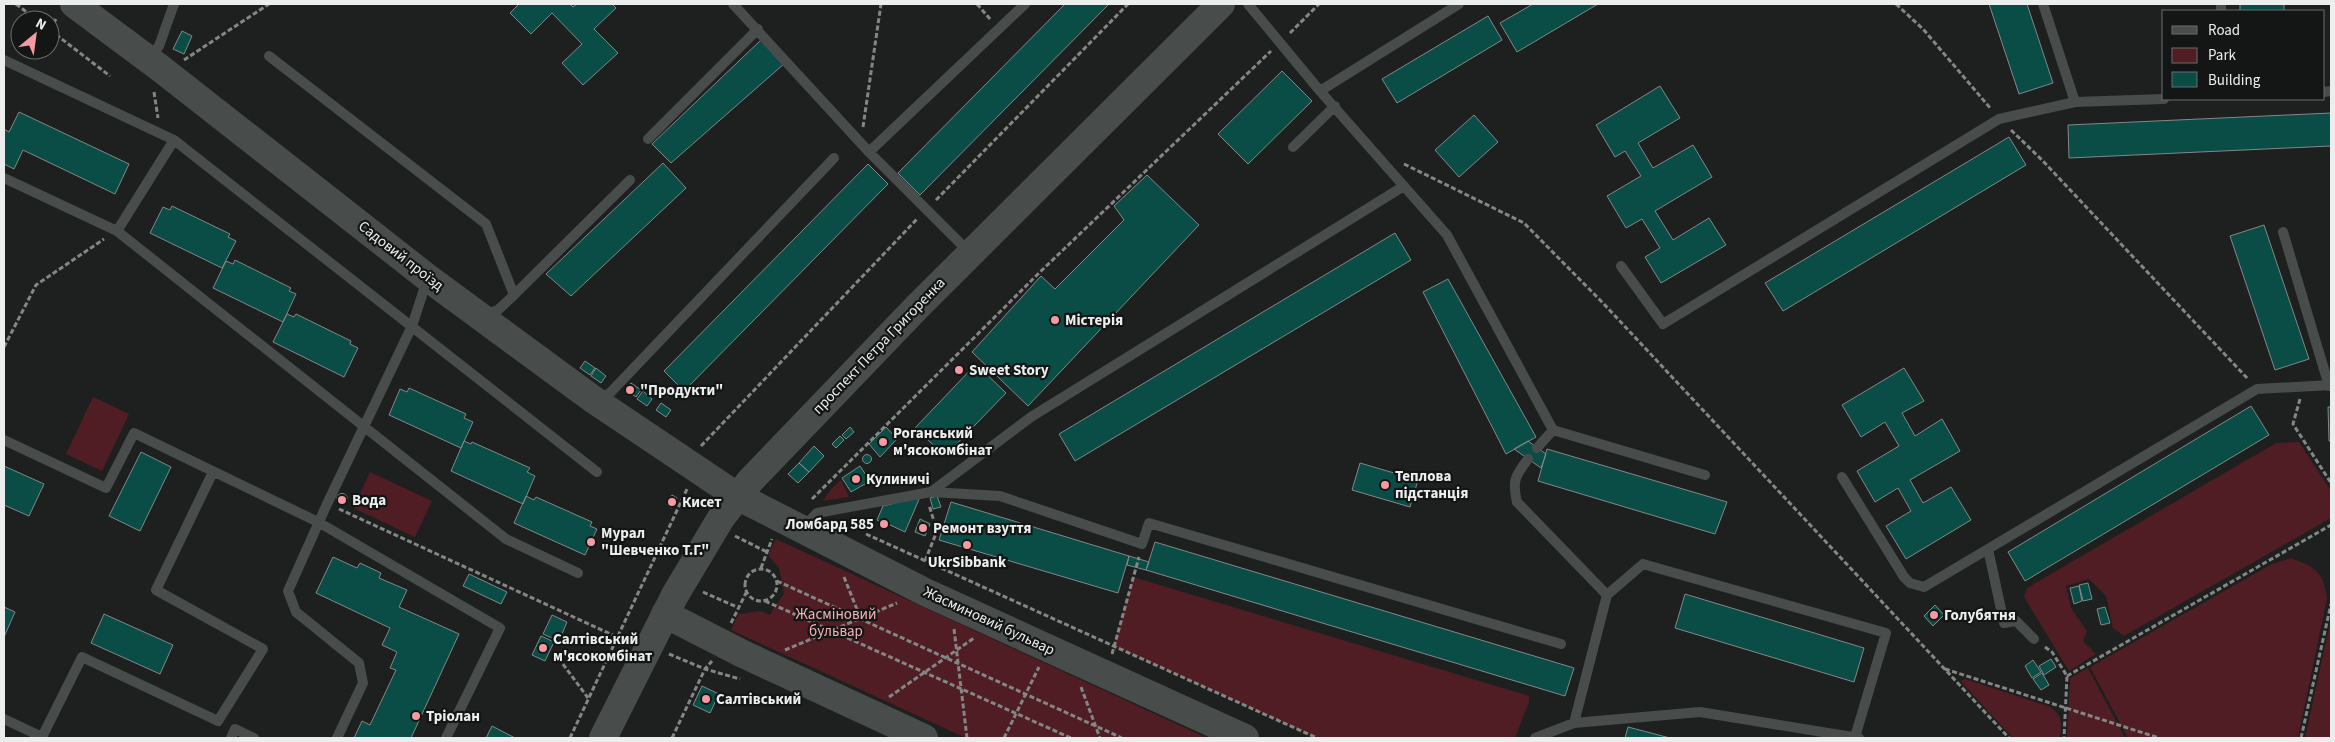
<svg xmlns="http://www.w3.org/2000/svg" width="2335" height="742" font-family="'Source Sans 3',sans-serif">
<rect width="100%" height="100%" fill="#1d201f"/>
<!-- green -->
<path fill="#4f1d23" d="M93,397L129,414L102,471L66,454Z
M2299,442L2331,491V518L2124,636L2113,628L2106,596L2089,579L2066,586L2071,608L2087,631L2083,641L2096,654L2069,671L2024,597L2027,588L2276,443Z
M370,472L432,501L415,537L353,508Z
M841,480L849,497L823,501L831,489Z
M776,539L1207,738H966L731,630L738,614L760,611L770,615L775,606L784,594L779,568L768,555Z
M2291,558C2315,567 2323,571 2327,598L2298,738H2128L2090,667L2272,564Z
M1133,577L1529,696V702L1515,738H1317L1114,646Z
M2331,618V738H2305Z
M2088,668L2125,738H2067L2070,678Z
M1965,679L2050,707C2064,716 2061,724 2060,738H2013L1963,684L1961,681Z"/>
<!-- building -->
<path fill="#094d46" stroke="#848787" d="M519,4H570L573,7L577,4H612L616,8L594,29L618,53L583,85L562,63L582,44L552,13L531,34L510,13Z
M1065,4H1109L920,195L898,173Z
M1533,4H1598L1517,52L1500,23Z
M1989,4H2027L2053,83L2019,94Z
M2240,4H2284V11H2240Z
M1488,16L1502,40L1397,103L1382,79Z
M182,31L192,36L184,54L173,49Z
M762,39L785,63L671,163L652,144Z
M1282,71L1312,101L1248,164L1218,134Z
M1660,86L1680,118L1638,143L1653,168L1693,145L1712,177L1655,211L1673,240L1709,218L1726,245L1661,283L1645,257L1660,248L1642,219L1626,228L1607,196L1641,176L1625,151L1615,157L1596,125Z
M19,112L129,164L115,194L23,150L14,169L4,164V129L9,132Z
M2331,113V146L2069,158L2068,125Z
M1474,115L1498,142L1459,177L1435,150Z
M2009,137L2026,165L1783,311L1765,283Z
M663,163L686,188L571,296L546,274Z
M868,164L888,184L684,391L664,371Z
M1147,175L1199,225L1028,406L972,352L1041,276L1055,289L1124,220L1114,206Z
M172,206L230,234L228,237L236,241L222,268L150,233L163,207L170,210Z
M2264,225L2309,359L2275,370L2230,236Z
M1395,233L1411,260L1075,461L1059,434Z
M235,260L291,288L289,291L296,294L283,322L213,288L226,261L233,264Z
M1448,279L1536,437L1506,454L1423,292Z
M287,314L294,317L296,314L351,341L350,344L358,348L344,377L273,342Z
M585,361L595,368L590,375L580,368Z
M976,364L1006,393L945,456L915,428Z
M596,368L606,376L601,383L591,376Z
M1904,368L1924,401L1902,413L1915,436L1942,419L1960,451L1910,480L1923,503L1951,487L1971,520L1906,559L1886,526L1911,511L1898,488L1875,502L1857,471L1899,446L1885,422L1861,437L1842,405Z
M631,383L641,390L636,397L626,390Z
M409,388L466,414L464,418L473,422L461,448L389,415L400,389L407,392Z
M643,391L652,399L647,406L637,399Z
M661,403L671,410L666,417L656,410Z
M2251,406L2269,435L2025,581L2008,552Z
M2328,407H2331V441H2329Z
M850,427L854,432L846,439L842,435Z
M886,427L897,439L880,457L869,444Z
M840,436L844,440L836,448L832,444Z
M464,441L471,444L472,442L530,468L527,472L535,476L523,504L451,471Z
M1528,441L1546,454L1541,468L1514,449Z
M814,446L824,456L809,472L799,463Z
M1547,449L1727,502L1715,534L1538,481Z
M141,452L171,467L140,531L109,516Z
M862.5 459a4.5 4.5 0 1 1 9 0a4.5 4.5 0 1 1-9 0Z
M799,463L809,472L798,483L788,474Z
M1360,463L1418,480L1410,507L1352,490Z
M4,466L44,484L29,516L4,505Z
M860,466L870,481L851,492L842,478Z
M336.5 499a5.5 5.5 0 1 1 11 0a5.5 5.5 0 1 1-11 0Z
M672,495L677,498L672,508L667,505Z
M526,496L534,500L536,497L592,522L590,526L597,529L585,555L514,523Z
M937,496L941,507L933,509L930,498Z
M920,497L905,532L888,524L887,526L877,520L883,506Z
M951,502L1129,556L1118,593L939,540Z
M920,519L930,524L925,536L915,532Z
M1155,542L1574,668L1565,696L1146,570Z
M1129,556L1149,562L1146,570L1127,565Z
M333,557L357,568L360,563L381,573L379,578L407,590L399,607L459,634L411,738H354L362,721L370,725L396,670L390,668L397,652L382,645L390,628L316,593Z
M469,574L507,592L501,604L463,586Z
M2088,583L2092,599L2083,601L2079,585Z
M2079,586L2082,601L2074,604L2070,588Z
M1685,594L1864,648L1854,682L1675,628Z
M1935,605L1944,615L1933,626L1924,616Z
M4,607L15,612L4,637Z
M2105,607L2110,623L2101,625L2097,609Z
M104,614L173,645L160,674L91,643Z
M552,615L567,622L559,641L543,634Z
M541,636L554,642L545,661L532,655Z
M2051,659L2056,667L2044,675L2039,666Z
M2033,660L2041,672L2032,678L2025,666Z
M2042,673L2049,685L2041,690L2033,679Z
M702,686L719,694L710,713L693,705Z
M492,726L515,738H486Z
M1628,727L1670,738H1625Z"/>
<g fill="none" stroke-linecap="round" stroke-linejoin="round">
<!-- path -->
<path stroke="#848685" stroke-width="3" stroke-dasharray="5 2.5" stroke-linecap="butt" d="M16,4L37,20
M977,4L990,19
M1896,4L1923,29L1991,109
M50,30L110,76
M50,30L57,17
M1290,33L1319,4
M184,60L269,4
M154,92L158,118
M863,127L881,4
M2011,130L2042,160L2248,379
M1404,164L1524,223L1603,303L2009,738
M936,200L1128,4
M4,347L36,285L104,239
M2300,399L2293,424L2331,483
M701,446L918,218
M812,499L1040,272L1271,51
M339,509L617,637
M866,534L1317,738
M735,536L767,552
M925,561L937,531L929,505
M761,568L772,539
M745 585a16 16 0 1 1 32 0a16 16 0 1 1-32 0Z
M844,577L860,617
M777,581L1122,738
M703,592L739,608
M765,601L1071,738
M731,623L746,593
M954,629L967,738
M2045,647L2052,652L2067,676L2064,738
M785,650L897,603
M554,652L588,698
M669,654L705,669L740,679
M1112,654L1139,557
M1945,669L2159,738
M2067,676L2331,525
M1081,687L1100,738
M889,697L974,638
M570,738L688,487
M672,738L705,669L712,661
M1004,738L1039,667
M2301,738L2331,604"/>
<!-- lane -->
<path stroke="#484c4b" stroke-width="10" d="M733,4L869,152L970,253
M1248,4L1320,91L1447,235L1553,430
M2043,4L2075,102
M2221,4V11
M269,56L486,224L514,295L498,310L485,315
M149,58L159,46L174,4
M4,60L174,140L597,472
M1320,91L1459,4
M2324,92L2331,91
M648,139L758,29
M1293,147L1335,106
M869,152L1025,4
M4,178L117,231L506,539L578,573
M117,231L174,140
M2283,232L2329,386
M1621,266L1663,324L1999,119L2075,102L2164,99
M514,295L630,180
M597,399L610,393L834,158
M4,440L106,488L134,433L318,522L500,628L446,738
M1537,448L1553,430L1705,475
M1528,459C1515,476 1512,481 1517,502L1607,595
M1842,477L1904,577L1910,583L1924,587L1988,549
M931,492L1031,417L1404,186
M802,529L817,513L931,492L1000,496L1142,544L1149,523L1561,644
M2034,639L2016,621L2004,623L1988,549L2257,389L2331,385
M4,719L42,737L82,657L218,721L263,649L156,590L213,472
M1574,723L1607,595L1643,564L1886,633L1855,737
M231,738L235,729L254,738
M337,738L363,683L359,663L296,612L288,591L327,504L412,326L427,280
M1535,738L1574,723L1700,712L1859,738"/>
<!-- secondary -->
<path stroke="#484c4b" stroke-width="28" d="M74,4L160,68L428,278L594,400L737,496L925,592L1245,738
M665,614L743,654L924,738
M603,738L675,595L721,518L750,481L918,306L1221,4"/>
</g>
<!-- markers -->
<g fill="#f49aa0" stroke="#141616" stroke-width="2">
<circle cx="1055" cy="320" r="5"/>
<circle cx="959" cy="370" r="5"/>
<circle cx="630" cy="390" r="5"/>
<circle cx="883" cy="442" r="5"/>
<circle cx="856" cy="479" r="5"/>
<circle cx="1385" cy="485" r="5"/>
<circle cx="342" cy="500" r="5"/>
<circle cx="672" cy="502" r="5"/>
<circle cx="884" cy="524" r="5"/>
<circle cx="923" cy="528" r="5"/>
<circle cx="591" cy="542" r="5"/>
<circle cx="967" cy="545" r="5"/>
<circle cx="1934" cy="615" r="5"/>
<circle cx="543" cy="648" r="5"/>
<circle cx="706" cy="699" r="5"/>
<circle cx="416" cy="716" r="5"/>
</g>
<g text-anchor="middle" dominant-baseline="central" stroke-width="4.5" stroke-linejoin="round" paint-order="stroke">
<!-- street labels -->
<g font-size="15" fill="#eceeed" stroke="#141616">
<text transform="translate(401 256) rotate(38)">Садовий проїзд</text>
<text transform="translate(879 346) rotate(-46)">проспект Петра Григоренка</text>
<text transform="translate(989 621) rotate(25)">Жасминовий бульвар</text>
</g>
<!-- poi labels -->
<g font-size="15" font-weight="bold" fill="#eceeed" stroke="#141616" text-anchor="start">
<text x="1065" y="320">Містерія</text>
<text x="969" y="370">Sweet Story</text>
<text x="640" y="390">"Продукти"</text>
<text x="893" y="433">Роганський<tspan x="893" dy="17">м'ясокомбінат</tspan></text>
<text x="1395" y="476">Теплова<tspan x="1395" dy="17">підстанція</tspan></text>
<text x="866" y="479">Кулиничі</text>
<text x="352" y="500">Вода</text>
<text x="682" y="502">Кисет</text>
<text x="874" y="524" text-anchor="end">Ломбард 585</text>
<text x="933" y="528">Ремонт взуття</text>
<text x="601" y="533">Мурал<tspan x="601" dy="17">"Шевченко Т.Г."</tspan></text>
<text x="967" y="562" text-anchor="middle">UkrSibbank</text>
<text x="1944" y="615">Голубятня</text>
<text x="553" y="639">Салтівський<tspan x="553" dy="17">м'ясокомбінат</tspan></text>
<text x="716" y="699">Салтівський</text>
<text x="426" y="716">Тріолан</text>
</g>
<!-- park labels -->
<g font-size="15" fill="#f7b1b5" stroke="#141616">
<text x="836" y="614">Жасміновий<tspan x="836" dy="17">бульвар</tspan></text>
</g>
</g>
<!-- border -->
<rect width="2335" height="742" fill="none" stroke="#eceeed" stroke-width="10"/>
<!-- legend -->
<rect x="2162" y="10" width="162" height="90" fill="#141616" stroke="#6a6c6c"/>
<rect x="2172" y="26" width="25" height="8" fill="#484c4b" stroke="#6a6c6c"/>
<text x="2208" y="35" font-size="15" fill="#eceeed">Road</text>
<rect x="2172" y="48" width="25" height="15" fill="#4f1d23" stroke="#6a6c6c"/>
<text x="2208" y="60" font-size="15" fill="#eceeed">Park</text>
<rect x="2172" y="72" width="25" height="15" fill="#094d46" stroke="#6a6c6c"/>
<text x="2208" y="85" font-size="15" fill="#eceeed">Building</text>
<!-- north arrow -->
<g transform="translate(35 35) rotate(29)"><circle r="24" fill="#141616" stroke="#6a6c6c"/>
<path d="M0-4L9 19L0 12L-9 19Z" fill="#f49aa0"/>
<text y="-8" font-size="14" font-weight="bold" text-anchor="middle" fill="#eceeed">N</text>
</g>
</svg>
